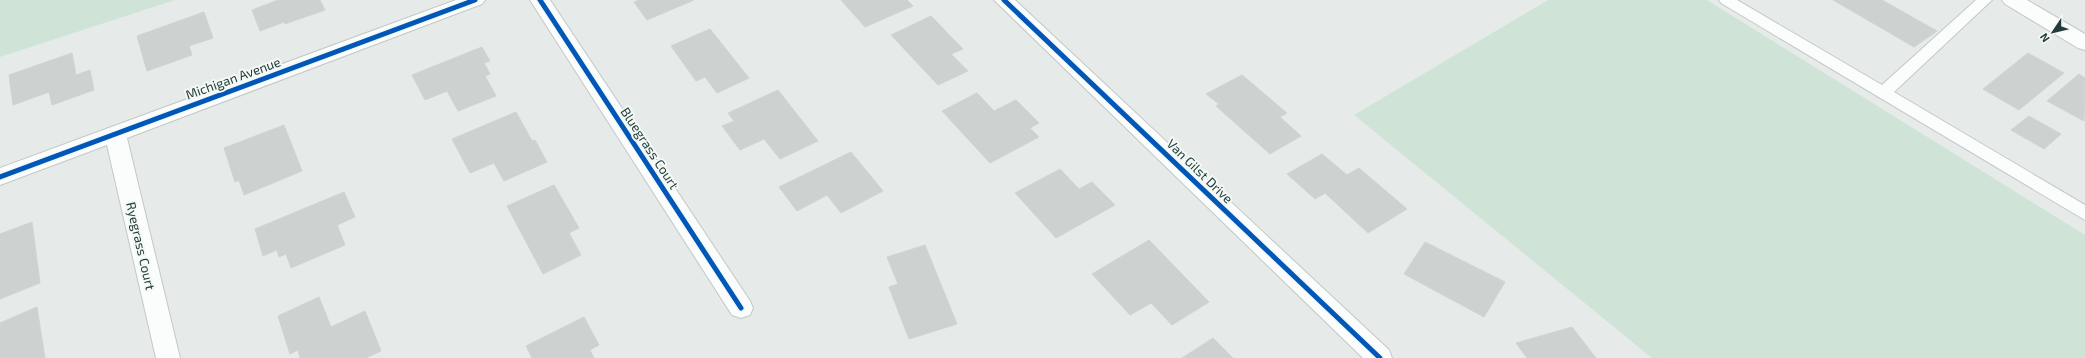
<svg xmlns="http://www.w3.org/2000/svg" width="2085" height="358" font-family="'Exo 2',sans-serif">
<rect width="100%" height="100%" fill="#e6ebe9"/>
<!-- green -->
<path fill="#cfe4d7" d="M0,0H175L0,57Z
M1548,0H1707L2085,235V358H1652L1354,115Z"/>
<!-- building -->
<path fill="#cdd2d0" stroke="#cfd4d2" d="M278,0H320L325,10L285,24L284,22L260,31L252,10Z
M639,0H694L647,20L634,2Z
M841,0H907L913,6L865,27Z
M1833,0H1882L1937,31L1914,47Z
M204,12L213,38L189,46L192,55L147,71L137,36Z
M931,16L963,49L951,54L968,71L938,85L891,35Z
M710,29L749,78L717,93L705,77L696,81L671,46Z
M482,47L490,61L484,63L490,74L485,76L496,96L458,111L447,91L425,100L412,75Z
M72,53L76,75L90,70L94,90L52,105L49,92L13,105L9,75Z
M2028,53L2064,73L2019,110L1983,89Z
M2079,74L2085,78L2084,121L2047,101Z
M1242,75L1287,113L1280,117L1301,136L1270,154L1216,106L1219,104L1206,94Z
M778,90L818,141L780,159L764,139L740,150L722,126L734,121L728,113Z
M977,93L994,111L1016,100L1039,123L1030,128L1039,137L990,163L942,111Z
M516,112L532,141L535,140L547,162L504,181L494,163L470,173L452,139Z
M2029,116L2061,134L2044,149L2011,130Z
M284,125L302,171L244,195L239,180L235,182L224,148Z
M851,152L883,191L841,213L827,195L797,211L779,187Z
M1322,154L1347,175L1359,168L1407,209L1368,233L1325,193L1315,199L1287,174Z
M1060,169L1079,189L1092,182L1115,205L1056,238L1015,193Z
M554,185L579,228L569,233L581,255L543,274L507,206Z
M344,192L355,217L337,225L345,245L291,268L286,254L279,257L277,250L263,256L255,229Z
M32,222L40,283L0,299V234Z
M1149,240L1209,302L1172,325L1151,303L1130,315L1092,274Z
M1425,242L1505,282L1484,317L1404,274Z
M925,245L957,324L909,339L889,287L898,284L887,257Z
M319,297L331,327L365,311L381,351L366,358H300L298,350L290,354L278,316Z
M37,307L45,358H0V323Z
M584,317L599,345L590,350L594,358H532L526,346Z
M1572,327L1596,358H1527L1516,343Z
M1213,338L1233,358H1182Z"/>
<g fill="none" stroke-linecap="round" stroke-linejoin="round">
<defs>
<path id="service" d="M1719,0H1737L1882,85L1976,0H1992L1894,92L2085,205V220L1721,3Z"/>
<path id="minor" d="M456,0H485L482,4L127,138L180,358H156L107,145L0,185V168Z
M530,0H550L750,301L753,308L750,315L741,318L732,315Z
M994,0H1015L1389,350L1392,358H1363Z"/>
<path id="tertiary" d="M2002,0H2027L2085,34V50L2078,48L2005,4Z"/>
</defs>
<!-- service casing -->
<use href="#service" stroke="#c3c8c6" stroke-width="2"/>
<!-- minor casing -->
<use href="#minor" stroke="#c3c8c6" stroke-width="2"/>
<!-- tertiary casing -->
<use href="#tertiary" stroke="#c3c8c6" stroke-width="2"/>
<!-- service -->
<use href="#service" fill="#fbfcfc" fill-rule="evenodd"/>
<!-- minor -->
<use href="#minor" fill="#fbfcfc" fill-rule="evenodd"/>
<!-- tertiary -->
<use href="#tertiary" fill="#fbfcfc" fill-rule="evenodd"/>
<defs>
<path id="cycleway" d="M540,0L741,308
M1004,0L1380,358
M0,177L475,0"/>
</defs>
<!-- cycleway casing -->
<use href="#cycleway" stroke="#f4f9f7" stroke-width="8"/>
<!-- cycleway -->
<use href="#cycleway" stroke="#0057b8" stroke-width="5"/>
</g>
<g text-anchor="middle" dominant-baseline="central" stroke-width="4" stroke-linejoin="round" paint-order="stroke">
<!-- street labels -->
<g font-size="13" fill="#233e3a" stroke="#f4f9f7">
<text transform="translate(233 78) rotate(-20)">Michigan Avenue</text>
<text transform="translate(650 148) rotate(57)">Bluegrass Court</text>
<text transform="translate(1200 171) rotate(44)">Van Gilst Drive</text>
<text transform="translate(141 246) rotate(77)">Ryegrass Court</text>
</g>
</g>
<!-- north arrow -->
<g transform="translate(2053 32) rotate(235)" stroke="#f4f9f7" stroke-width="3" paint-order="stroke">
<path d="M0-3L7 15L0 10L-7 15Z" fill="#233e3a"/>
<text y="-6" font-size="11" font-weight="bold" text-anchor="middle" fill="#233e3a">N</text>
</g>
</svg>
